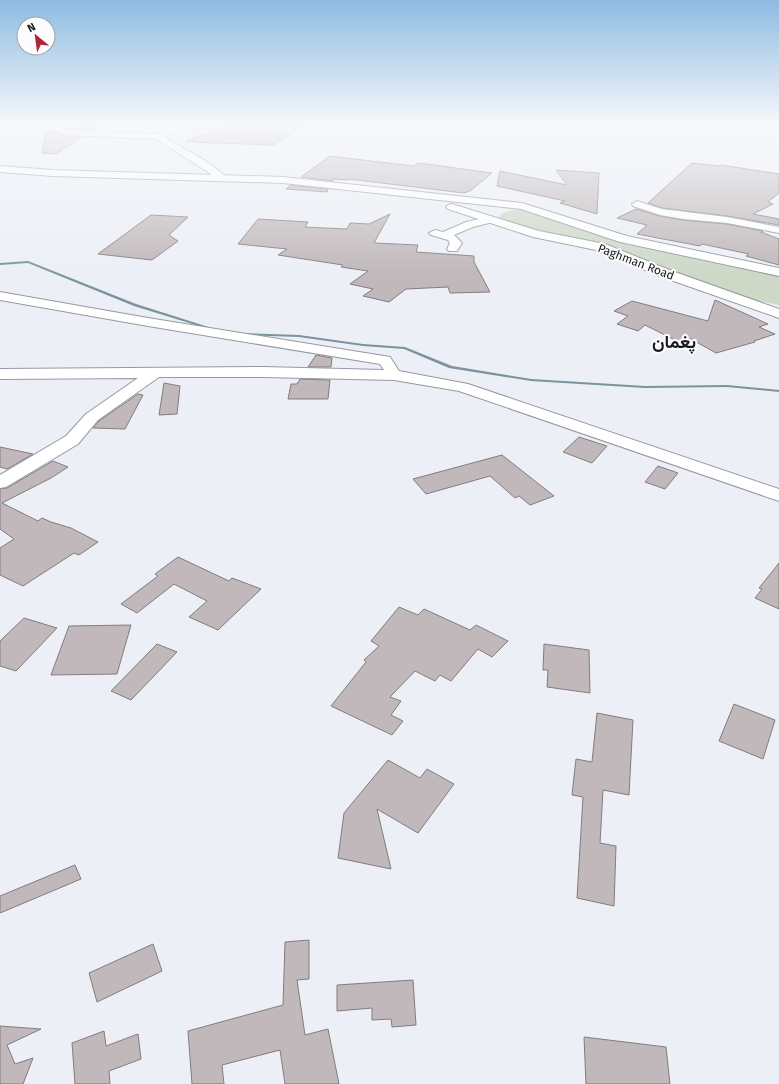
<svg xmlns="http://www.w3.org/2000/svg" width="779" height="1084" font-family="'Fira Sans',Vazirmatn,sans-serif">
<rect width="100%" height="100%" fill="#eceff6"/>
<!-- green -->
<path fill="#cdd8c6" d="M511,210H527L612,239L779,275V305L735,296L597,243L511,224L500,219L499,217L501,214Z"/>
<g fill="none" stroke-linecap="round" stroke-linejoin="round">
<!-- stream -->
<path fill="#7c929f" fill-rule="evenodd" d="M28,261L136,304L218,330L215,331L134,306L28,263L0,265V263Z
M238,333L299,335L363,344L405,347L452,366L531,379L645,386L727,385L779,390V392L727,387L645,388L531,381L449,368L404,349L363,346L299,337L239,335H238Z"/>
</g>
<!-- building -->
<path fill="#c0b8ba" stroke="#837c7e" d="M98,124H103L94,130L69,129Z
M238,124H306L273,145L187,142V140Z
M46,132H52L67,136L82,137L56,154L42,153Z
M330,156L413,166L419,163L492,173L470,191L464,193L349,179L348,180L334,179L333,181L301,177Z
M692,163L720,166L721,165L779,174V193L768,202L773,204L753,214L779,219V225L727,216L662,208L648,203Z
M556,170L599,173L597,214L560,203L565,201L497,186L500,171L567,185Z
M291,185L328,189L327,192L286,189Z
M636,209L660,216L683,220L727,224L763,231L761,232L779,239V265L746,256L749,254L702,244L700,246L637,234L647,225L617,218Z
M390,214L374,243L418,245L416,252L474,256V262L490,292L450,293L448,287L406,289L389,302L363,296L373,289L350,284L368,271L341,267L343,265L278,255L287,249L238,244L258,219L308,222L305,227L347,229L350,223L369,224Z
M151,215L188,217L169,235L178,241L152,260L98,254Z
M715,300L768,324L759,327L775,334L754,341L755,342L716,353L691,339L681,343L645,325L638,331L617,324L628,316L614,311L632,301L708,321Z
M316,355L332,358L331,367H308Z
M300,379L330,380L328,399H288L291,384H297Z
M164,383L180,386L177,414L159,415Z
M138,394L143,395L125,429L93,428L99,421Z
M579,437L607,446L592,463L563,452Z
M0,447L33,454L7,469L0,467Z
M502,455L554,496L530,505L519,496L515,498L490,476L426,494L413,479Z
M53,461L68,467L51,478L2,503L38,521L42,518L51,522L71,528L98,542L79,555L74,553L23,586L0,575V548L14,539L0,529V489L7,488Z
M658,466L678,473L665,489L645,482Z
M178,557L229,581L232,578L261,589L218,630L189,617L207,601L174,584L137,613L121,604L158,576L155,574Z
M779,563V609L755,598L762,589L759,588Z
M399,607L418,615L424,609L470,630L476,625L508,641L492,657L478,649L451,681L440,675L435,681L415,671L390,697L401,701L391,715L403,721L392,735L331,706L366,662L364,660L379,646L371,641Z
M24,618L57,628L16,671L0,666V641Z
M131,625L117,674L51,675L69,626Z
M157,644L177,652L131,700L111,691Z
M544,644L589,650L590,693L547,687L548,670H543Z
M734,704L775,720L763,759L719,741Z
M597,713L633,720L629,795L603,790L600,843L616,846L614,906L577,898L583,797L572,795L576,759L592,762Z
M388,760L420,778L427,769L454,784L418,833L377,809L391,869L338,858L344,813Z
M75,865L81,879L0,913V896Z
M309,940V979L297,980L305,1035L328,1029L339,1084H285L280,1050L222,1065L224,1084H192L188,1031L283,1005L285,942Z
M153,944L162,971L97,1002L89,973Z
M413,980L416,1025L392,1027L391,1019L372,1020V1008L337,1011V985Z
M0,1026L41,1029L7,1045L15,1064L33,1058L23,1084H0Z
M104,1031L106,1046L138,1034L141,1059L109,1071L110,1084H75L72,1043Z
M584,1037L666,1047L670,1084H586Z"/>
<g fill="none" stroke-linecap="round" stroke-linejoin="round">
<defs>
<path id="minor" d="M192,124H215L211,126L183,130L164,137C181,147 214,163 226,178L224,180H218L208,172L156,139L67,135L52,130L0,132V128L53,125L68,130L156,134L173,127Z
M609,124H684L678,127L613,126Z
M637,201L662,209L727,217L779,227V233L727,223L683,219L660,215L633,206L632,204Z
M489,217L493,218L494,220L493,222L473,227L454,235L462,243L457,251H449L447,249L450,243L448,240L431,235L429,233L435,230L443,232L466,222Z
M0,292L148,318L390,357L399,371L468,384L779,489V501L459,391L394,380L263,377H159L98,420L78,444L6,487L0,488V475L66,436L86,414L138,378L0,379V369L263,367L384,370L380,364L148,326L0,300Z"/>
<path id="major" d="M0,166L53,170L283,177L522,203L627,236L779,268V276L620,242L521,209L283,183L53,176L0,172Z
M452,204L539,231L605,244L672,271L779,309V318L662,277L596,250L533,237L448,209L446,207L448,205Z"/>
</defs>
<!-- minor casing -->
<use href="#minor" stroke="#9799a0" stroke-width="2"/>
<!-- major casing -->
<use href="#major" stroke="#9799a0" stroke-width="2"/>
<!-- minor -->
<use href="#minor" fill="#fff" fill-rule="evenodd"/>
<!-- major -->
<use href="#major" fill="#fff" fill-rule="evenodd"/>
</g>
<!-- sky -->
<linearGradient id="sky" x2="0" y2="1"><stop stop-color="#8ebbe2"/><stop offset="0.45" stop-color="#f6f8fb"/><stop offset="1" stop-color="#f6f8fb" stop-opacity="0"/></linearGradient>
<rect width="779" height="275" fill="url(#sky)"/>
<g text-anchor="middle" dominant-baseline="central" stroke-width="4" stroke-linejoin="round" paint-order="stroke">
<!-- far-street labels -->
<g font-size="12" fill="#18191b" stroke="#fcfcfe">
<text transform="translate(636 262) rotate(21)">Paghman Road</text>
</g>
<!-- far-town labels -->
<g font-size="18" font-weight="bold" fill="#18191b" stroke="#fcfcfe">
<text x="674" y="342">پغمان</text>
</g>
</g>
<!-- north arrow -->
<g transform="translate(36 36) rotate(331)"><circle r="19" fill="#fcfcfe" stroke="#a1a1a3"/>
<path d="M0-3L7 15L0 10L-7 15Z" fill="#b52436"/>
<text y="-6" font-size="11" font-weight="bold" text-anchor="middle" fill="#18191b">N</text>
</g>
</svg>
